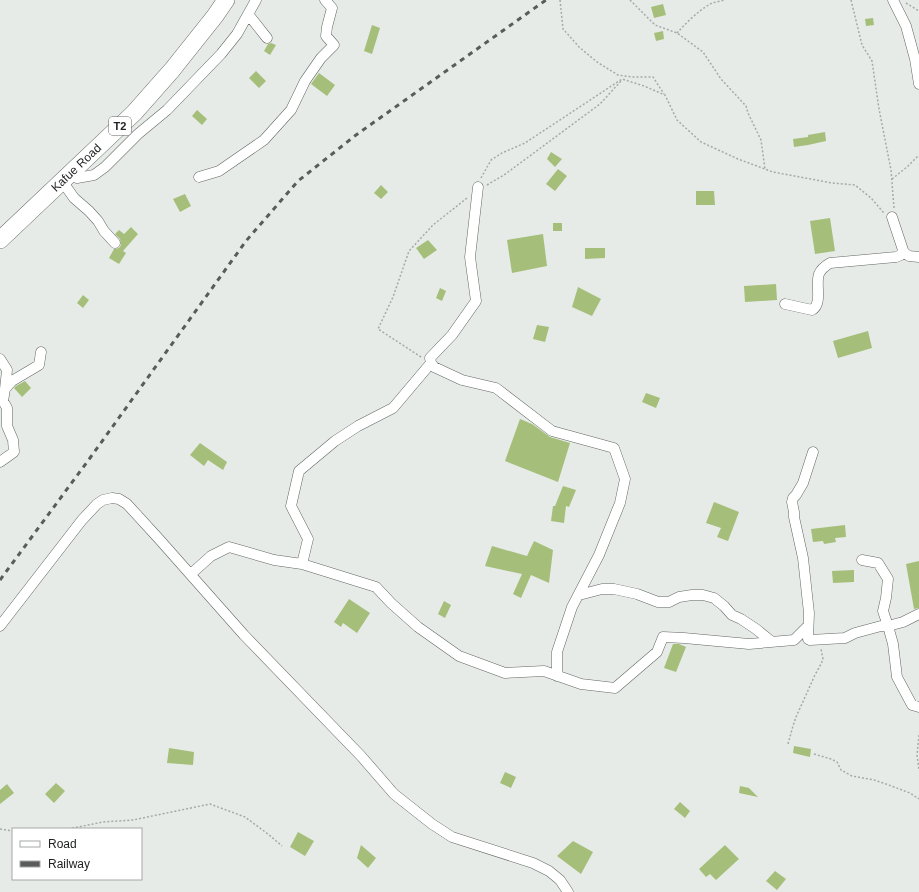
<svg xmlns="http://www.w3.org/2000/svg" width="919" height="892" font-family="Helvetica,sans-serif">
<rect width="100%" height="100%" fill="#e6ebe7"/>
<!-- building -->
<path fill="#a5bf7a" d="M663,4L666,15L654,18L651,7Z
M873,18L874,25L866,26L865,19Z
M372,25L380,28L372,54L364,51Z
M663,31L664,39L656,41L654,33Z
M271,43L276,45L270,55L264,51L268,44Z
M256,71L266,81L259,88L249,78Z
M319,73L335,85L327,96L311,84Z
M197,110L207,119L202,125L192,116Z
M825,132L826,141L808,145L794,147L793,139L808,137V135Z
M551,152L562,159L555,167L547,159Z
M558,169L567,176L555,191L546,184Z
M381,185L388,192L381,199L374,193Z
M696,191H714L715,205H696Z
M185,194L191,206L180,212L173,199Z
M830,218L835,251L815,254L810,221Z
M553,223H562V231H553Z
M131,227L138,234L123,251L126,253L119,264L109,258L114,249L119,248L121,245L120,239L115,234L119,230L124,234Z
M543,234L547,266L512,273L507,240Z
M428,240L437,250L424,259L416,248Z
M585,248H605V258L585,259Z
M776,284L777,300L745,302L744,286Z
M578,287L601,299L592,316L572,307Z
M440,288L446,291L442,301L436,298Z
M83,295L89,300L83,308L77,303Z
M537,325L549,327L545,342L533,339Z
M868,331L872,348L838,358L833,341Z
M25,381L31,388L22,397L14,388L16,386Z
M646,393L660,398L656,408L642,402Z
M520,419L532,424L550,437L570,443L558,482L505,461Z
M200,443L227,462L223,470L208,460L204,466L190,455Z
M563,486L576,490L569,507L566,506L564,523L551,521L553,506H555Z
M714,502L739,512L728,541L717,537L721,528L706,523Z
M845,525L846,537L835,538L836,542L824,544L823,541L813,542L811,529Z
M534,541L553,550L549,583L531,575L521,598L513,594L522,574L485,566L492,546L527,556Z
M919,561V608L914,609L906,564Z
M854,570V582L833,583L832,571Z
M349,599L370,613L357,633L343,623L341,627L334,622Z
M444,601L451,605L445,618L438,614Z
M673,644H679L686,647L676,672L664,668Z
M794,746L811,749L810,757L793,753Z
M169,748L194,752L193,765L167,763Z
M505,772L516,777L511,788L500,783Z
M56,783L65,791L54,803L45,794Z
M7,784L14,793L0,804V790Z
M740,786L749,788L758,797L739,793Z
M680,802L690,811L685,818L674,809Z
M298,832L314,841L305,856L290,847Z
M573,841L593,852L581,874L557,856Z
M361,845L376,858L368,868L357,858Z
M725,845L739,859L716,880L710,874L706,877L699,869Z
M775,871L786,879L777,890L766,881Z"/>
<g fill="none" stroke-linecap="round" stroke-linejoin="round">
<defs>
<path id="minor" d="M893,0L906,26L915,59L919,84
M248,14L267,38
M68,175L77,178L94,175L105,167L138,134L167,110L221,54L237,34L256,0
M199,177L219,171L264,140L291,110L305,81L321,58L334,45L326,36L327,27L332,8L325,0
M62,181L74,198L89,211L98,221L104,231L115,243
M478,187L470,257L476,301L452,335L430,358L431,363L434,367L462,380L496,388L552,431L614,448L625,479L620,503L599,555L572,607L557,652V676
M903,252L909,256L919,257
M785,304L812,310C823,304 815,284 819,274C821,269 825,266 830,263L896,257L901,255L903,250L892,217
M0,359L7,370L5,389
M813,452L803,483L796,495L793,498L792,502L794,512V517L803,558L809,613L808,639L810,640L845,638L855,633L881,626H888L903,622L919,614
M0,462L14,452L13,440L7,426V408L3,401L5,389L12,381L39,365L41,352
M862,560L878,563L888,579L886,598L883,611L888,626L893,644L897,677L912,705L919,707
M302,564L376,587L391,603L418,627L459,656L505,673L544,671L581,684L615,688L657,652L663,637L684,638L749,644L794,640L808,626
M191,574L211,556L229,547L274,560L302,564L308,539L291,506L299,471L335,441L358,426L393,408L431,363
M579,595L602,589H614L637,594L658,602H669L679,597L692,595H703L714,598L724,606L732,615L741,619L756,629L772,642
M0,626L82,520L97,504L103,500L112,498L119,499L127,504L159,539L244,635L361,756L394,794L432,824L452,837L533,863L549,871L560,880L568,892"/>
<g id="trunk">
<path id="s1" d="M0,240L134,113L172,70L215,16L226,0"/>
</g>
</defs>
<!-- minor casing -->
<use href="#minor" stroke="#636763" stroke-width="11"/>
<!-- trunk casing -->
<use href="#trunk" stroke="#636763" stroke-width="18"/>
<!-- path -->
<path stroke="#a6aaa7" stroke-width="1.5" stroke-dasharray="2 2" stroke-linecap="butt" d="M560,0L563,29L579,47L597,62L618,75L632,77H653L664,94
M630,0L655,25L677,33L703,52L721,79L746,106L748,113L761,140L765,169
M851,0L862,45L872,61L879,109L891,170L894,208
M906,3L919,11
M677,33C687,22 699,10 712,3C716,2 721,1 725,0
M481,178L491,160L502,153L525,143L622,79L644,86L665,95L677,120L701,142L738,159L773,172L832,183L855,185L871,198L884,213
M892,179L907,167L919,155
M487,185L504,175L600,104L621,81
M421,357L378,329L393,297L409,251L433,225L467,198
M919,735L917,755L919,770
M788,744L793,726L796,717L815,675L821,664L823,659L821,649
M814,754L831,759L837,762L841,770L852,776L874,780L886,784L910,793L919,799
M0,829L13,831
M68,829L103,822L133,820L210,804L245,817L268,834L282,846"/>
<!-- minor -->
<use href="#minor" stroke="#fff" stroke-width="10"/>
<!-- trunk -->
<use href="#trunk" stroke="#fff" stroke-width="17"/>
<!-- rail -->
<path stroke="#595c5a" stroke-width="3" stroke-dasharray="5 5" stroke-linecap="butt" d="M0,580L90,458L246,241L298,181L356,135L546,0"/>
</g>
<g text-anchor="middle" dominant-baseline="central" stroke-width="3" stroke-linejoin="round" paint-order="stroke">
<!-- shield labels -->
<rect fill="#fff" stroke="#646564" stroke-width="1" x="109" y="117" width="22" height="18" rx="3"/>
<g font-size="11" font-weight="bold" fill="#212322">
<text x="120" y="126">T2</text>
</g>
<!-- street labels -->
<g font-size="12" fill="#212322" stroke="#fff">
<text stroke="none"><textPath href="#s1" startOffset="105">Kafue Road</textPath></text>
</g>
</g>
<!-- legend -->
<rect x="12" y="828" width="130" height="52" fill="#ffffff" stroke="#a6a7a7"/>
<rect x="20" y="841" width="20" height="6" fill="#ffffff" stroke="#a6a7a7"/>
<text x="48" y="848" font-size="12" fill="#212322">Road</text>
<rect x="20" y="861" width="20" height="6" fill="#595c5a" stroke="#a6a7a7"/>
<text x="48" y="868" font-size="12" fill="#212322">Railway</text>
</svg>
